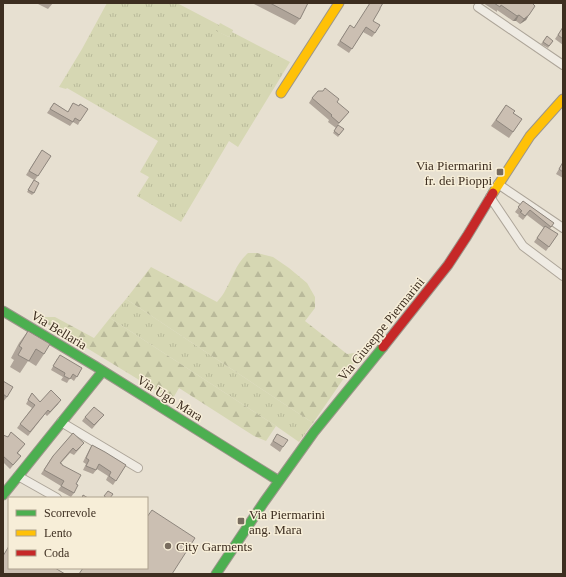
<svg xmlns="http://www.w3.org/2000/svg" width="566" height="577" font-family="'Times New Roman',serif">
<defs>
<pattern id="grass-tufts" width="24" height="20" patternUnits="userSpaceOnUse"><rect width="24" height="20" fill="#d6d7b3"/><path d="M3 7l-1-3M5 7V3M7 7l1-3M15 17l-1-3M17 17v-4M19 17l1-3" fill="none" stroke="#b9b99a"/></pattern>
<pattern id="forest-firs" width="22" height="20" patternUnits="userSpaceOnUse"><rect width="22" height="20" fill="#d6d7b3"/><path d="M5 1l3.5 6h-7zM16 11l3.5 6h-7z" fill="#b9b99a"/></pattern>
<pattern id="park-crowns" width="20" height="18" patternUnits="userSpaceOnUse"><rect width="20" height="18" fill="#d6d7b3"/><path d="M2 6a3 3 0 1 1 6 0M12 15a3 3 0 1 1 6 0" fill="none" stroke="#b9b99a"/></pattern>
</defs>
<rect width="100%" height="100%" fill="#e7e0d1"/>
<!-- grass -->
<path fill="url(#grass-tufts)" d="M107,3H177L219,25L217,31L229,37L232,32L290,62L238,147L229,141L181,222L137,196L149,177L140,172L158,141L67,88L66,89L59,87L82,49Z
M126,299L313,423L299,442L276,426L110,318Z"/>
<!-- forest -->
<path fill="url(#forest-firs)" d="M248,253H257L273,257L289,268L307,283L315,297V308L305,321L347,354L362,352L313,423L126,299L151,267L217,302C220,298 224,294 226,289C234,275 235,265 248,253Z
M36,317H55L94,338L110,318L276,426L266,441L254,436L179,388L172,400Z"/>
<!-- park -->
<path fill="url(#park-crowns)" d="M220,23L233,30L229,37L216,31Z"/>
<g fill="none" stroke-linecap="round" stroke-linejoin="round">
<defs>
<path id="street" d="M478,7L563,65
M498,184L563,228
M490,197L523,246L563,276
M61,422L138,468
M18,476L57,498"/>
<path id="fast" d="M3,311L95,366L279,481
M3,495L102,372
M216,574L264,502L314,432L383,347"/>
<path id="slow" d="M281,93L339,3
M493,193L530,136L563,99"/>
<path id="jam" d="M383,347L448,265L467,236L493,193"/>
</defs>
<!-- street casing -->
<use href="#street" stroke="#ada599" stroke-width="10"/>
<!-- fast casing -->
<use href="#fast" stroke="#9c958a" stroke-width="11"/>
<!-- slow casing -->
<use href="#slow" stroke="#9c958a" stroke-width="11"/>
<!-- jam casing -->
<use href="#jam" stroke="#9c958a" stroke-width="11"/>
<!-- street -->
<use href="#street" stroke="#efebe3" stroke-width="8"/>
<!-- fast -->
<use href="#fast" stroke="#4caf50" stroke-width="9"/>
<!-- slow -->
<use href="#slow" stroke="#ffc107" stroke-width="9"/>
<!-- jam -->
<use href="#jam" stroke="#c62828" stroke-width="9"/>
</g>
<!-- wall -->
<path fill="#afa499" d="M39,3H53L48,9L38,4Z
M252,3H308L300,19L295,25Z
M483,3H532L529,15L526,20L520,24L516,21H513L497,10V12Z
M373,21L375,33L372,37L363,32L349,53L337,45L350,25L354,28Z
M563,27V45L555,39Z
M547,36L553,41L548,48L541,44Z
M312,98L337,103L349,112L338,125L344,129L338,137L333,133L336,128L328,122L329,120L309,103Z
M54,103L68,112L73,103L80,121L78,125L73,122L70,126L47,113Z
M506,105L513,113L522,119L509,138L491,126Z
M42,150L51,156L35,180L34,193L32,195L27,192L34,180L26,175Z
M563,162V178L556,174Z
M523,201L554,223L550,229L558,234L546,251L534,242L544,228L527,215L523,220L518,216L519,215L515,212Z
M28,331L44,354L36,366L28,361L20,373L10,367L14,360L11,358L19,343Z
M57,359L82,368L74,381L70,378L67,383L61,380L63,377L51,370Z
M3,381L7,397L3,402Z
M32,393L40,402L58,404L47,416L45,414L28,436L17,428L32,408L26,404Z
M104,415L92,429L82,421L85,417Z
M11,432L25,444L18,453L21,456L10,469L3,462V435L8,437Z
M73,433L81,447L74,455L70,453L61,463L76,484L74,493L71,497L58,490L61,486L41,474L50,460Z
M277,434L283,447L280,452L270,445Z
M92,445L126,465L113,485L106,480L108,476L97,469L93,474L83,470L86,464L83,462L89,450Z"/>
<!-- shaded-wall -->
<path fill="#8e867d" d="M519,15L516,21H513L517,16Z
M529,15L526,20L520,24L524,19Z
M61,400L58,404L47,416L50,412Z"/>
<!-- building -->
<path fill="#cbbfb2" stroke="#8e867d" d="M270,3H308L300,19Z
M370,3H383L380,8V9L373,21L380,25L375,33L366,27L352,49L340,41L350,25L354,28Z
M494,3H532L535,6L529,15L524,19L519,15L517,16L501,5L500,7Z
M563,27V39L558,35Z
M547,36L553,41L549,46L543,42Z
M325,88L339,99L337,102L349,112L339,123L331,116L332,115L312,98L318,91H323Z
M54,103L68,112L73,103L79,106L80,104L88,109L80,121L75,118L73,122L50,109Z
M506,105L515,111L513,113L522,119L513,132L496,120Z
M338,125L344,129L339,135L334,131Z
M42,150L51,156L38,176L29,171Z
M563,162V172L559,169Z
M34,180L39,183L34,193L28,190Z
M523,201L554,223L551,227L530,210L525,216L520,212L522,211L518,207Z
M545,226L558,234L549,247L537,238Z
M28,331L50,344L44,354L36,349L29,361L18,355L22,348L19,346Z
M60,355L82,368L77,377L73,374L70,379L64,376L65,373L53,366Z
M3,381L13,387L7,397L3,394Z
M51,390L61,400L50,412L48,410L30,432L20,424L35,405L28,400L32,393L40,402Z
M94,407L104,415L94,425L85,417Z
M11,432L25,444L17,453L21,456L13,465L3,456V435L8,437Z
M73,433L84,443L76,451L73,448L60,463L62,464V465L81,475L76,484L78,485L74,493L61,486L64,481L44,470L53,456Z
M277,434L288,440L283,447L273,441Z
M92,445L105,452L126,465L116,481L109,476L111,472L99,464L96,470L86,466L89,460L86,458Z
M108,491L113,494L110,498H107L104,496Z
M83,495L88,498H82Z
M152,510L195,538L172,574H79L83,568H147V517Z
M9,546V568H55L65,574H3V556Z"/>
<!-- markers -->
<g fill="#786c5e" stroke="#f7eed8" stroke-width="1.5">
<rect x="496" y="168" width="8" height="8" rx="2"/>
<rect x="237" y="517" width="8" height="8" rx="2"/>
<circle cx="168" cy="546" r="4"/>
</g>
<g text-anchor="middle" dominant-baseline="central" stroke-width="3" stroke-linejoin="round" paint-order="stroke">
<!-- poi labels -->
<g font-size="13" fill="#3d2e20" stroke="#f7eed8" text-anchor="start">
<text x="492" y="165" text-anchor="end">Via Piermarini<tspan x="492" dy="15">fr. dei Pioppi</tspan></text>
<text x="249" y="514">Via Piermarini<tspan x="249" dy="15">ang. Mara</tspan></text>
<text x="176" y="546">City Garments</text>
</g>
<!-- street labels -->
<g font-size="13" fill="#3d2e20" stroke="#f7eed8">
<text transform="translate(381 329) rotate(-51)">Via Giuseppe Piermarini</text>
<text transform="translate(59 330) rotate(31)">Via Bellaria</text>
<text transform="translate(170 398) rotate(32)">Via Ugo Mara</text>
</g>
</g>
<!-- border -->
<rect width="566" height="577" fill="none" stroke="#3d2e20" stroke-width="8"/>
<!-- legend -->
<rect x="8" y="497" width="140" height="72" fill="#f7eed8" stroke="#ada18e"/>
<rect x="16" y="510" width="20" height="6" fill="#4caf50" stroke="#ada18e"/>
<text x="44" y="517" font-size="12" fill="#3d2e20">Scorrevole</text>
<rect x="16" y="530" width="20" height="6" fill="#ffc107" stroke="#ada18e"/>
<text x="44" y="537" font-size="12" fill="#3d2e20">Lento</text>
<rect x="16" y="550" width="20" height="6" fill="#c62828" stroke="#ada18e"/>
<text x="44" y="557" font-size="12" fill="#3d2e20">Coda</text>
</svg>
